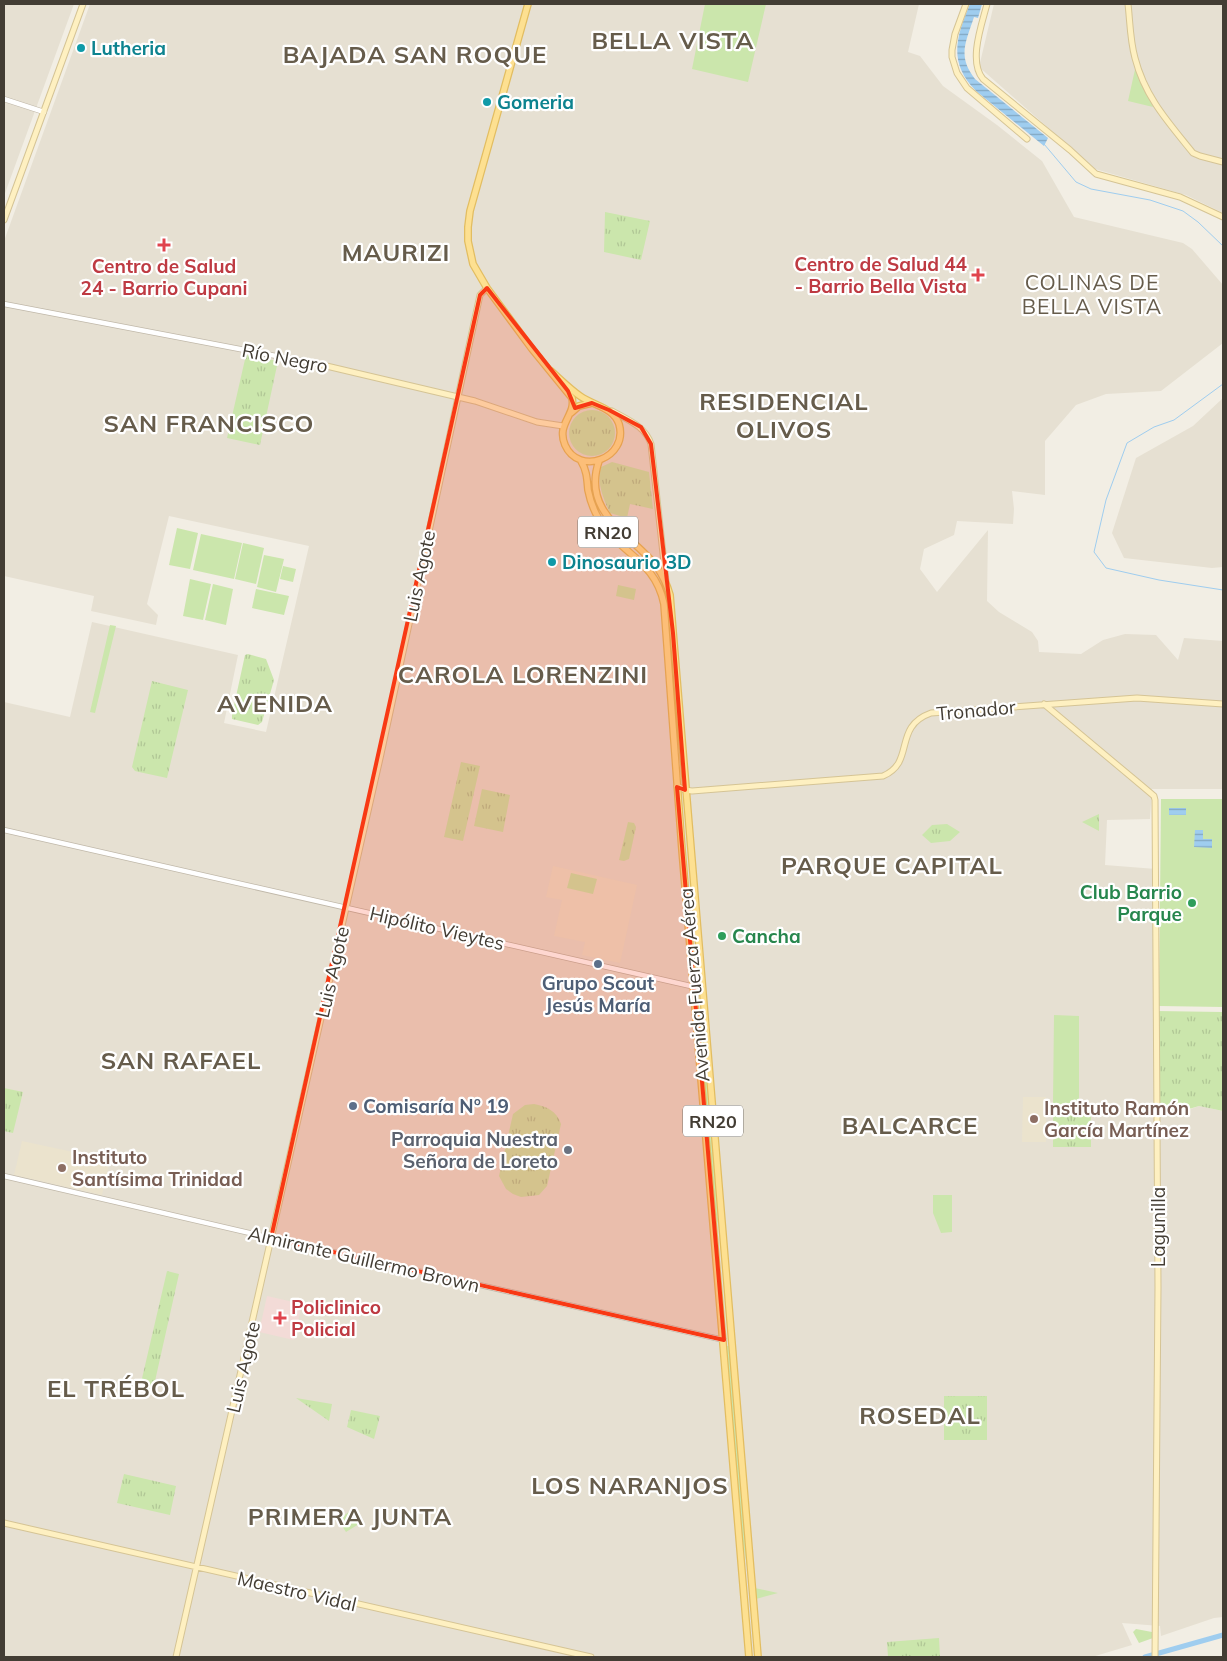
<svg xmlns="http://www.w3.org/2000/svg" width="1227" height="1661" font-family="Mulish,sans-serif">
<defs>
<pattern id="park-tufts" width="24" height="20" patternUnits="userSpaceOnUse" patternTransform="scale(1.25)"><rect width="24" height="20" fill="#cbe6ac"/><path d="M3 7l-1-3M5 7V3M7 7l1-3M15 17l-1-3M17 17v-4M19 17l1-3" fill="none" stroke="#b0c695"/></pattern>
<pattern id="water-rules" width="6" height="5" patternUnits="userSpaceOnUse" patternTransform="scale(1.25)"><rect width="6" height="5" fill="#9fcdef"/><path d="M0 2.5h6" fill="none" stroke="#83a8c2"/></pattern>
</defs>
<rect width="100%" height="100%" fill="#f2eee4"/>
<!-- residential -->
<path fill="#e6e0d2" d="M4,4H74L4,196Z
M90,4H919L908,52L920,56L943,86L997,125L1042,161L1074,217L1183,243L1192,249L1223,285V343L1161,391L1106,394L1076,405L1045,441V495L1012,491L1014,509L1013,524L957,521L954,535L924,549L920,569L937,592L988,530L987,601L999,612L1032,632L1038,641L1039,652L1081,654L1103,640L1125,634L1156,635L1178,660L1184,638L1223,641V789H1152L1150,819L1107,820L1105,865L1156,869L1158,1108L1174,1112L1185,1111L1199,1106L1223,1111V1617L1214,1618L1161,1636L1160,1626L1122,1623L1132,1645L1092,1657H4V702L70,717L92,622L238,655L224,723L266,732L309,546L169,516L147,604L158,615L156,625L91,611L94,596L4,576V241Z
M994,4H1223V213L1186,195L1095,169L979,67Z
M1223,398V567L1212,568L1124,558L1112,533L1136,458L1193,426Z"/>
<!-- education -->
<path fill="#ebe3cd" d="M553,866L637,885L620,963L582,955L585,942L554,936L562,900L546,897Z
M1023,1097H1046V1142H1022Z
M22,1141L110,1160L102,1195L14,1175Z"/>
<!-- medical -->
<path fill="#f3dbd7" d="M978,266L985,270L981,282L972,280Z
M267,1296L302,1304L294,1340L259,1332Z"/>
<!-- grass -->
<path fill="#cbe6ac" d="M705,4H766L748,82L692,69Z
M1136,65L1153,107L1128,101Z
M177,528L198,533L190,569L169,565Z
M201,534L242,543L234,579L193,570Z
M243,543L264,548L256,584L235,579Z
M264,555L284,559L276,592L257,587Z
M283,566L296,569L293,582L280,579Z
M190,579L211,584L203,620L183,616Z
M213,584L233,589L226,625L205,620Z
M618,585L636,589L634,600L616,596Z
M256,589L289,596L284,615L252,608Z
M110,625L116,626L95,713L90,712Z
M1161,799H1223V1007L1159,1006Z
M571,873L597,879L593,894L567,888Z
M700,1002L702,1015L719,1231L713,1198L700,1045L701,1039Z
M1054,1015L1079,1016V1104H1053Z
M933,1195H952V1232L941,1233L933,1213Z
M724,1346H731L748,1573L743,1543L740,1538Z
M755,1588L778,1593L756,1599Z
M1136,1629L1152,1632L1153,1638L1139,1643L1133,1632Z"/>
<!-- park -->
<path fill="url(#park-tufts)" d="M605,212L650,221L641,260L604,252Z
M246,355L278,361L260,445L227,438Z
M569 433a23 23 0 1 1 46 0a23 23 0 1 1-46 0Z
M612,462L649,472L653,509L630,504L627,518L610,513C604,500 596,482 601,467Z
M248,654L266,659L274,680L262,722L258,725L232,719V715L245,655Z
M152,681L188,690L167,778L139,772L135,771L132,767Z
M461,762L480,766L463,841L444,837Z
M482,789L510,795L503,832L474,826Z
M1099,814V831L1082,822Z
M628,822L634,823L636,827L629,859L624,861L619,860Z
M947,824L960,832L950,841L931,843L922,835L932,825Z
M1156,1011L1223,1012V1111L1199,1106L1179,1112L1158,1108Z
M4,1088L23,1092L13,1133L4,1131Z
M534,1104C546,1106 557,1111 561,1124L547,1186L539,1195L521,1197L513,1194L506,1189L499,1176L513,1114L525,1105Z
M1091,1112V1147H1053V1113Z
M167,1271L179,1274L153,1390L140,1387Z
M944,1396H987V1440H944Z
M296,1398L332,1404L329,1421Z
M351,1410L380,1416L374,1439L347,1427Z
M124,1474L176,1486L170,1515L117,1503Z
M350,1511L359,1524L346,1532L338,1520Z
M939,1638L940,1657H888L887,1642Z"/>
<!-- water -->
<path fill="url(#water-rules)" d="M970,4H982L978,18L974,17C966,42 957,56 975,79L1048,138L1044,146L976,91C948,63 956,37 970,4Z
M1169,808H1186V815H1169Z
M1195,830H1203V839H1212V848L1194,847Z"/>
<g fill="none" stroke-linecap="round" stroke-linejoin="round">
<!-- stream -->
<path stroke="#9fcdef" stroke-width="1" d="M1044,144L1076,182L1091,189L1150,200L1183,211L1198,222L1223,246
M1223,384L1174,420L1154,427L1127,443L1106,500L1094,552L1106,568L1159,580L1223,590"/>
<!-- canal -->
<path stroke="#9fcdef" stroke-width="5" d="M1145,1657L1223,1635"/>
<defs>
<path id="tertiary" d="M4,99L44,112
M4,304L318,364
M4,830L695,987
M4,1176L271,1238L724,1340"/>
<path id="secondary" d="M966,4L955,34L952,50V57L957,73L967,88L1027,139
M987,4C982,24 968,61 983,79L1070,150L1096,174L1180,197L1223,217
M1128,4C1130,21 1130,40 1135,58C1145,97 1168,122 1193,153L1200,156L1223,162
M4,220L83,4
M318,364L475,401L537,422L563,426
M612,411C628,420 645,426 651,444L666,581
M1044,704L1141,785L1154,796L1155,800L1158,1287L1155,1657
M677,786L685,790L692,791L883,776C916,762 892,727 931,713L1137,698L1223,704
M4,1523L591,1657
M176,1657L381,754L480,295L487,288"/>
<path id="primary" d="M528,4L470,211L468,227V241L473,264L487,288L532,349L572,398C576,415 556,424 565,445C579,477 629,458 619,424C613,407 594,406 580,396C570,389 561,380 551,371
M571,413L579,406L592,403
M581,461C587,471 587,479 588,490C590,500 594,511 599,519C619,554 655,559 664,604L682,850L749,1657
M599,461C581,513 631,534 657,567C663,576 667,584 670,595L758,1657"/>
</defs>
<!-- tertiary casing -->
<use href="#tertiary" stroke="#c0b8a9" stroke-width="6"/>
<!-- secondary casing -->
<use href="#secondary" stroke="#d5c495" stroke-width="7"/>
<!-- primary casing -->
<use href="#primary" stroke="#e2bd61" stroke-width="8"/>
<!-- tertiary -->
<use href="#tertiary" stroke="#fff" stroke-width="4.5"/>
<!-- secondary -->
<use href="#secondary" stroke="#fef0c1" stroke-width="5"/>
<!-- primary -->
<use href="#primary" stroke="#fde091" stroke-width="5.5"/>
</g>
<!-- marked area -->
<path fill="#f83914" fill-opacity="0.2" stroke="#f83914" stroke-width="4" stroke-linejoin="round" d="M487,288L568,391L575,408L592,403L609,410L641,427L651,444L673,633L685,790L677,787L724,1340L271,1238L480,295Z"/>
<!-- markers -->
<g fill="#0f9aa8" stroke="#fff" stroke-width="2">
<circle cx="81" cy="48" r="5"/>
<circle cx="487" cy="102" r="5"/>
<circle cx="552" cy="562" r="5"/>
</g>
<g fill="#e0444e" stroke="#fff" stroke-width="2">
<path d="M161.5 237.5h5v5h5v5h-5v5h-5v-5h-5v-5h5z"/>
<path d="M975.5 267.5h5v5h5v5h-5v5h-5v-5h-5v-5h5z"/>
<path d="M277.5 1310.5h5v5h5v5h-5v5h-5v-5h-5v-5h5z"/>
</g>
<g fill="#2e9e5b" stroke="#fff" stroke-width="2">
<circle cx="1192" cy="903" r="5"/>
<circle cx="722" cy="936" r="5"/>
</g>
<g fill="#5c6f8a" stroke="#fff" stroke-width="2">
<circle cx="598" cy="964" r="5"/>
<circle cx="353" cy="1106" r="5"/>
</g>
<g fill="#8d6e63" stroke="#fff" stroke-width="2">
<circle cx="1034" cy="1119" r="5"/>
<circle cx="62" cy="1168" r="5"/>
</g>
<circle fill="#6b7280" stroke="#fff" stroke-width="2" cx="568" cy="1150" r="5"/>
<g text-anchor="middle" dominant-baseline="central" stroke-width="4.5" stroke-linejoin="round" paint-order="stroke">
<!-- shield labels -->
<g fill="#fff" stroke="#7b7771" stroke-width="1">
<rect x="578" y="516.5" width="60" height="31" rx="4"/>
<rect x="683" y="1105.5" width="60" height="31" rx="4"/>
</g>
<g font-size="18" font-weight="bold" fill="#433d34">
<text x="608" y="532">RN20</text>
<text x="713" y="1121">RN20</text>
</g>
<!-- culture labels -->
<g font-size="19" font-weight="bold" fill="#0d838f" stroke="#fff" text-anchor="start">
<text x="91" y="48">Lutheria</text>
<text x="497" y="102">Gomeria</text>
<text x="562" y="562">Dinosaurio 3D</text>
</g>
<!-- health labels -->
<g font-size="19" font-weight="bold" fill="#be3a42" stroke="#fff" text-anchor="end">
<text x="967" y="264">Centro de Salud 44<tspan x="967" dy="22">- Barrio Bella Vista</tspan></text>
<text x="164" y="266" text-anchor="middle">Centro de Salud<tspan x="164" dy="22">24 - Barrio Cupani</tspan></text>
<text x="291" y="1307" text-anchor="start">Policlinico<tspan x="291" dy="22">Policial</tspan></text>
</g>
<!-- street labels -->
<g font-size="19" fill="#433d34" stroke="#fff">
<text transform="translate(285 358) rotate(11)">Río Negro</text>
<text transform="translate(419 576) rotate(-78)">Luis Agote</text>
<text transform="translate(976 710) rotate(-5)">Tronador</text>
<text transform="translate(437 928) rotate(13)">Hipólito Vieytes</text>
<text transform="translate(332 972) rotate(-77)">Luis Agote</text>
<text transform="translate(694 985) rotate(-95)">Avenida Fuerza Aérea</text>
<text transform="translate(1158 1227) rotate(-90)">Lagunilla</text>
<text transform="translate(364 1259) rotate(13)">Almirante Guillermo Brown</text>
<text transform="translate(243 1367) rotate(-77)">Luis Agote</text>
<text transform="translate(297 1591) rotate(13)">Maestro Vidal</text>
</g>
<!-- leisure labels -->
<g font-size="19" font-weight="bold" fill="#27864d" stroke="#fff" text-anchor="end">
<text x="1182" y="892">Club Barrio<tspan x="1182" dy="22">Parque</tspan></text>
<text x="732" y="936" text-anchor="start">Cancha</text>
</g>
<!-- service labels -->
<g font-size="19" font-weight="bold" fill="#4e5e75" stroke="#fff">
<text x="598" y="983">Grupo Scout<tspan x="598" dy="22">Jesús María</tspan></text>
<text x="363" y="1106" text-anchor="start">Comisaría N° 19</text>
</g>
<!-- education labels -->
<g font-size="19" font-weight="bold" fill="#785e54" stroke="#fff" text-anchor="start">
<text x="1044" y="1108">Instituto Ramón<tspan x="1044" dy="22">García Martínez</tspan></text>
<text x="72" y="1157">Instituto<tspan x="72" dy="22">Santísima Trinidad</tspan></text>
</g>
<!-- worship labels -->
<g font-size="19" font-weight="bold" fill="#5b616d" stroke="#fff" text-anchor="end">
<text x="558" y="1139">Parroquia Nuestra<tspan x="558" dy="22">Señora de Loreto</tspan></text>
</g>
<!-- quarter labels -->
<g font-size="21" letter-spacing="1" fill="#665c4b" stroke="#fff">
<text x="1092" y="282">COLINAS DE<tspan x="1092" dy="24">BELLA VISTA</tspan></text>
</g>
<!-- district labels -->
<g font-size="24" font-weight="bold" letter-spacing="1" fill="#665c4b" stroke="#fff">
<text x="673" y="40">BELLA VISTA</text>
<text x="415" y="54">BAJADA SAN ROQUE</text>
<text x="396" y="252">MAURIZI</text>
<text x="784" y="401">RESIDENCIAL<tspan x="784" dy="28">OLIVOS</tspan></text>
<text x="209" y="423">SAN FRANCISCO</text>
<text x="523" y="674">CAROLA LORENZINI</text>
<text x="275" y="703">AVENIDA</text>
<text x="892" y="865">PARQUE CAPITAL</text>
<text x="181" y="1060">SAN RAFAEL</text>
<text x="910" y="1125">BALCARCE</text>
<text x="116" y="1388">EL TRÉBOL</text>
<text x="920" y="1415">ROSEDAL</text>
<text x="630" y="1485">LOS NARANJOS</text>
<text x="350" y="1516">PRIMERA JUNTA</text>
</g>
</g>
<!-- border -->
<rect width="1227" height="1661" fill="none" stroke="#433d34" stroke-width="10"/>
</svg>
